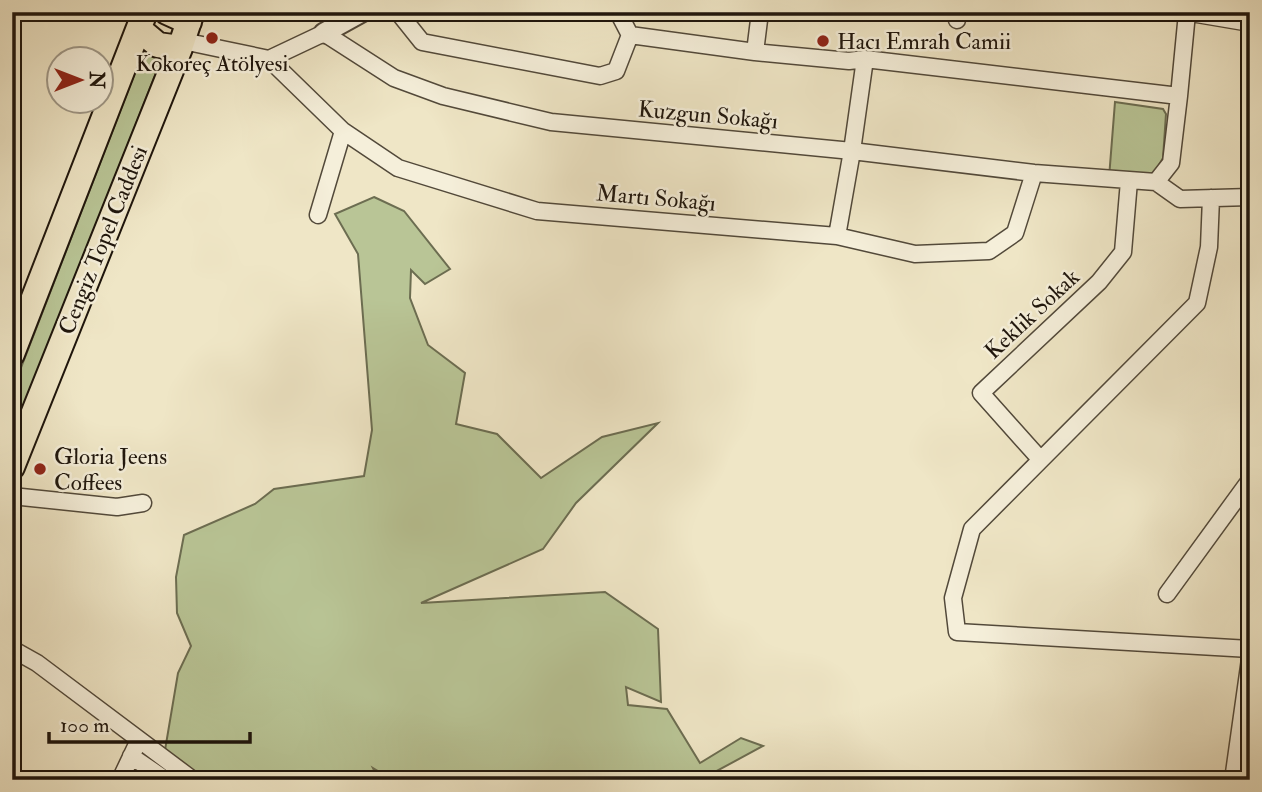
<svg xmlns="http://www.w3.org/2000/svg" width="1262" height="792" font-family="'IM FELL Double Pica',serif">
<rect width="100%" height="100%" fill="#efe6c6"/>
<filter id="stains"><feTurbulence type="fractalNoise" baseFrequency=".00286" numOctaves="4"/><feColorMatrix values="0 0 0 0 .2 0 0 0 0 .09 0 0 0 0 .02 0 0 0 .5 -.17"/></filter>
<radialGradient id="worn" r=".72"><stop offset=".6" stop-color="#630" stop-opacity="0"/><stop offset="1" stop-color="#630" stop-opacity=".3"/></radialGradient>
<!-- green -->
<path fill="#b9c596" stroke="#6c6d51" stroke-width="2" d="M145,47L163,55L12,439V391Z
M1115,102L1163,109L1166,114L1163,158L1153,175L1109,178Z
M374,197L404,211L450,269L425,284L411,270L410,298L428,345L465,373L456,424L497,434L541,478L602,437L658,423L576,503L543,549L421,603L605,592L658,629L661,702L626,687L628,705L667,709L700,763L741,738L763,746L700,780H393L373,768L379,780H199L165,750L178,673L191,646L177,613L176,577L184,535L255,504L274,489L364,476L372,430L358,254L335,214Z"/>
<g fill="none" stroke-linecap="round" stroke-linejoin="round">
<defs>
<path id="minor" d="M398,12L422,42L600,76L616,71L630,35
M618,12L630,35L755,52L849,61L865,59L1179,96
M1185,12L1250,23
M957,20L958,12
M183,41L269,59L324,33L394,78L443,96L551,122L852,151L1034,173L1156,182L1180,199L1250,197
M755,52L760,12
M269,59L343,131L398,168L537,211L837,236L915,254L989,251L1015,233L1034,173
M1156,182L1171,163L1179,96L1187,13
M1211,198L1209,247L1197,303L972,529L953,598L957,632L1250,649
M318,215L343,131
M837,236L852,151L865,59
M1040,459L981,393L1099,282L1123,252L1129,181
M12,496L117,507L143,503
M1167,594L1250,480
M12,649L37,663L193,780
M131,756L166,780
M120,780L139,740
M1233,780L1250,659"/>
<path id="tertiary" d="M324,33L362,12"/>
<path id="primary" d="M167,12L189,22
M139,29L158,45L180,48
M12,354L145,12
M12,467L180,48L192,12"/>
</defs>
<!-- minor casing -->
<use href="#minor" stroke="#52493a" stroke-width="19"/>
<!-- tertiary casing -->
<use href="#tertiary" stroke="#52493a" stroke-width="23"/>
<!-- primary casing -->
<use href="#primary" stroke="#1e150c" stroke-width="28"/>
<!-- minor -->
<use href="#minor" stroke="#f5efda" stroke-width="16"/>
<!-- tertiary -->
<use href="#tertiary" stroke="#f5efda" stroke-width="19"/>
<!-- primary -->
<use href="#primary" stroke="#efe6c6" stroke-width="24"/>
</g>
<!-- markers -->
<g fill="#8f2418" stroke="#f5efda" stroke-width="2.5">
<circle cx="212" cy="38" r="7"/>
<circle cx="823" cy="41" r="7"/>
<circle cx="40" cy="469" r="7"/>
</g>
<g text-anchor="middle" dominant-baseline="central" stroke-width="5" stroke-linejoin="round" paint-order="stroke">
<!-- poi labels -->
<g font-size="23" fill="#1e150c" stroke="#f5efda" text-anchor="start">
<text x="837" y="41">Hacı Emrah Camii</text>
<text x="212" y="63" text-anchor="middle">Kokoreç Atölyesi</text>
<text x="54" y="456">Gloria Jeens<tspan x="54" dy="26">Coffees</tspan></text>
</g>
<!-- street labels -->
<g font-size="23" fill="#1e150c" stroke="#f5efda">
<text transform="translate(708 115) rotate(5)">Kuzgun Sokağı</text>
<text transform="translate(656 198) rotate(5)">Martı Sokağı</text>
<text transform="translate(103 240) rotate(-68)">Cengiz Topel Caddesi</text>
<text transform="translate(1032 314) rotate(-43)">Keklik Sokak</text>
</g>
</g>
<!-- margin -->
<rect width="1262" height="792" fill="none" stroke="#efe6c6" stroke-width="42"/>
<rect x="14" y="14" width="1234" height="764" fill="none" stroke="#1e150c" stroke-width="3.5"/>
<rect x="21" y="21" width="1220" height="750" fill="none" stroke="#1e150c" stroke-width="2"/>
<!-- north arrow -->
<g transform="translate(80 80) rotate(90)"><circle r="33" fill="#f5efda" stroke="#9f9888" stroke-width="2"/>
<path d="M0-5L12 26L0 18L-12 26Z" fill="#8f2418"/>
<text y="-10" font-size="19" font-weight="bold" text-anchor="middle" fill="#1e150c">N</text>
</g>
<!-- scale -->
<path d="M49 732v10h201v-10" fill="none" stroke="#1e150c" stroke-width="3.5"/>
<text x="60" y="732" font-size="21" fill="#1e150c" stroke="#f5efda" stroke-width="5" paint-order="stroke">100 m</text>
<rect width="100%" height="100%" filter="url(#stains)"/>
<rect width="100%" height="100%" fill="url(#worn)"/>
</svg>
